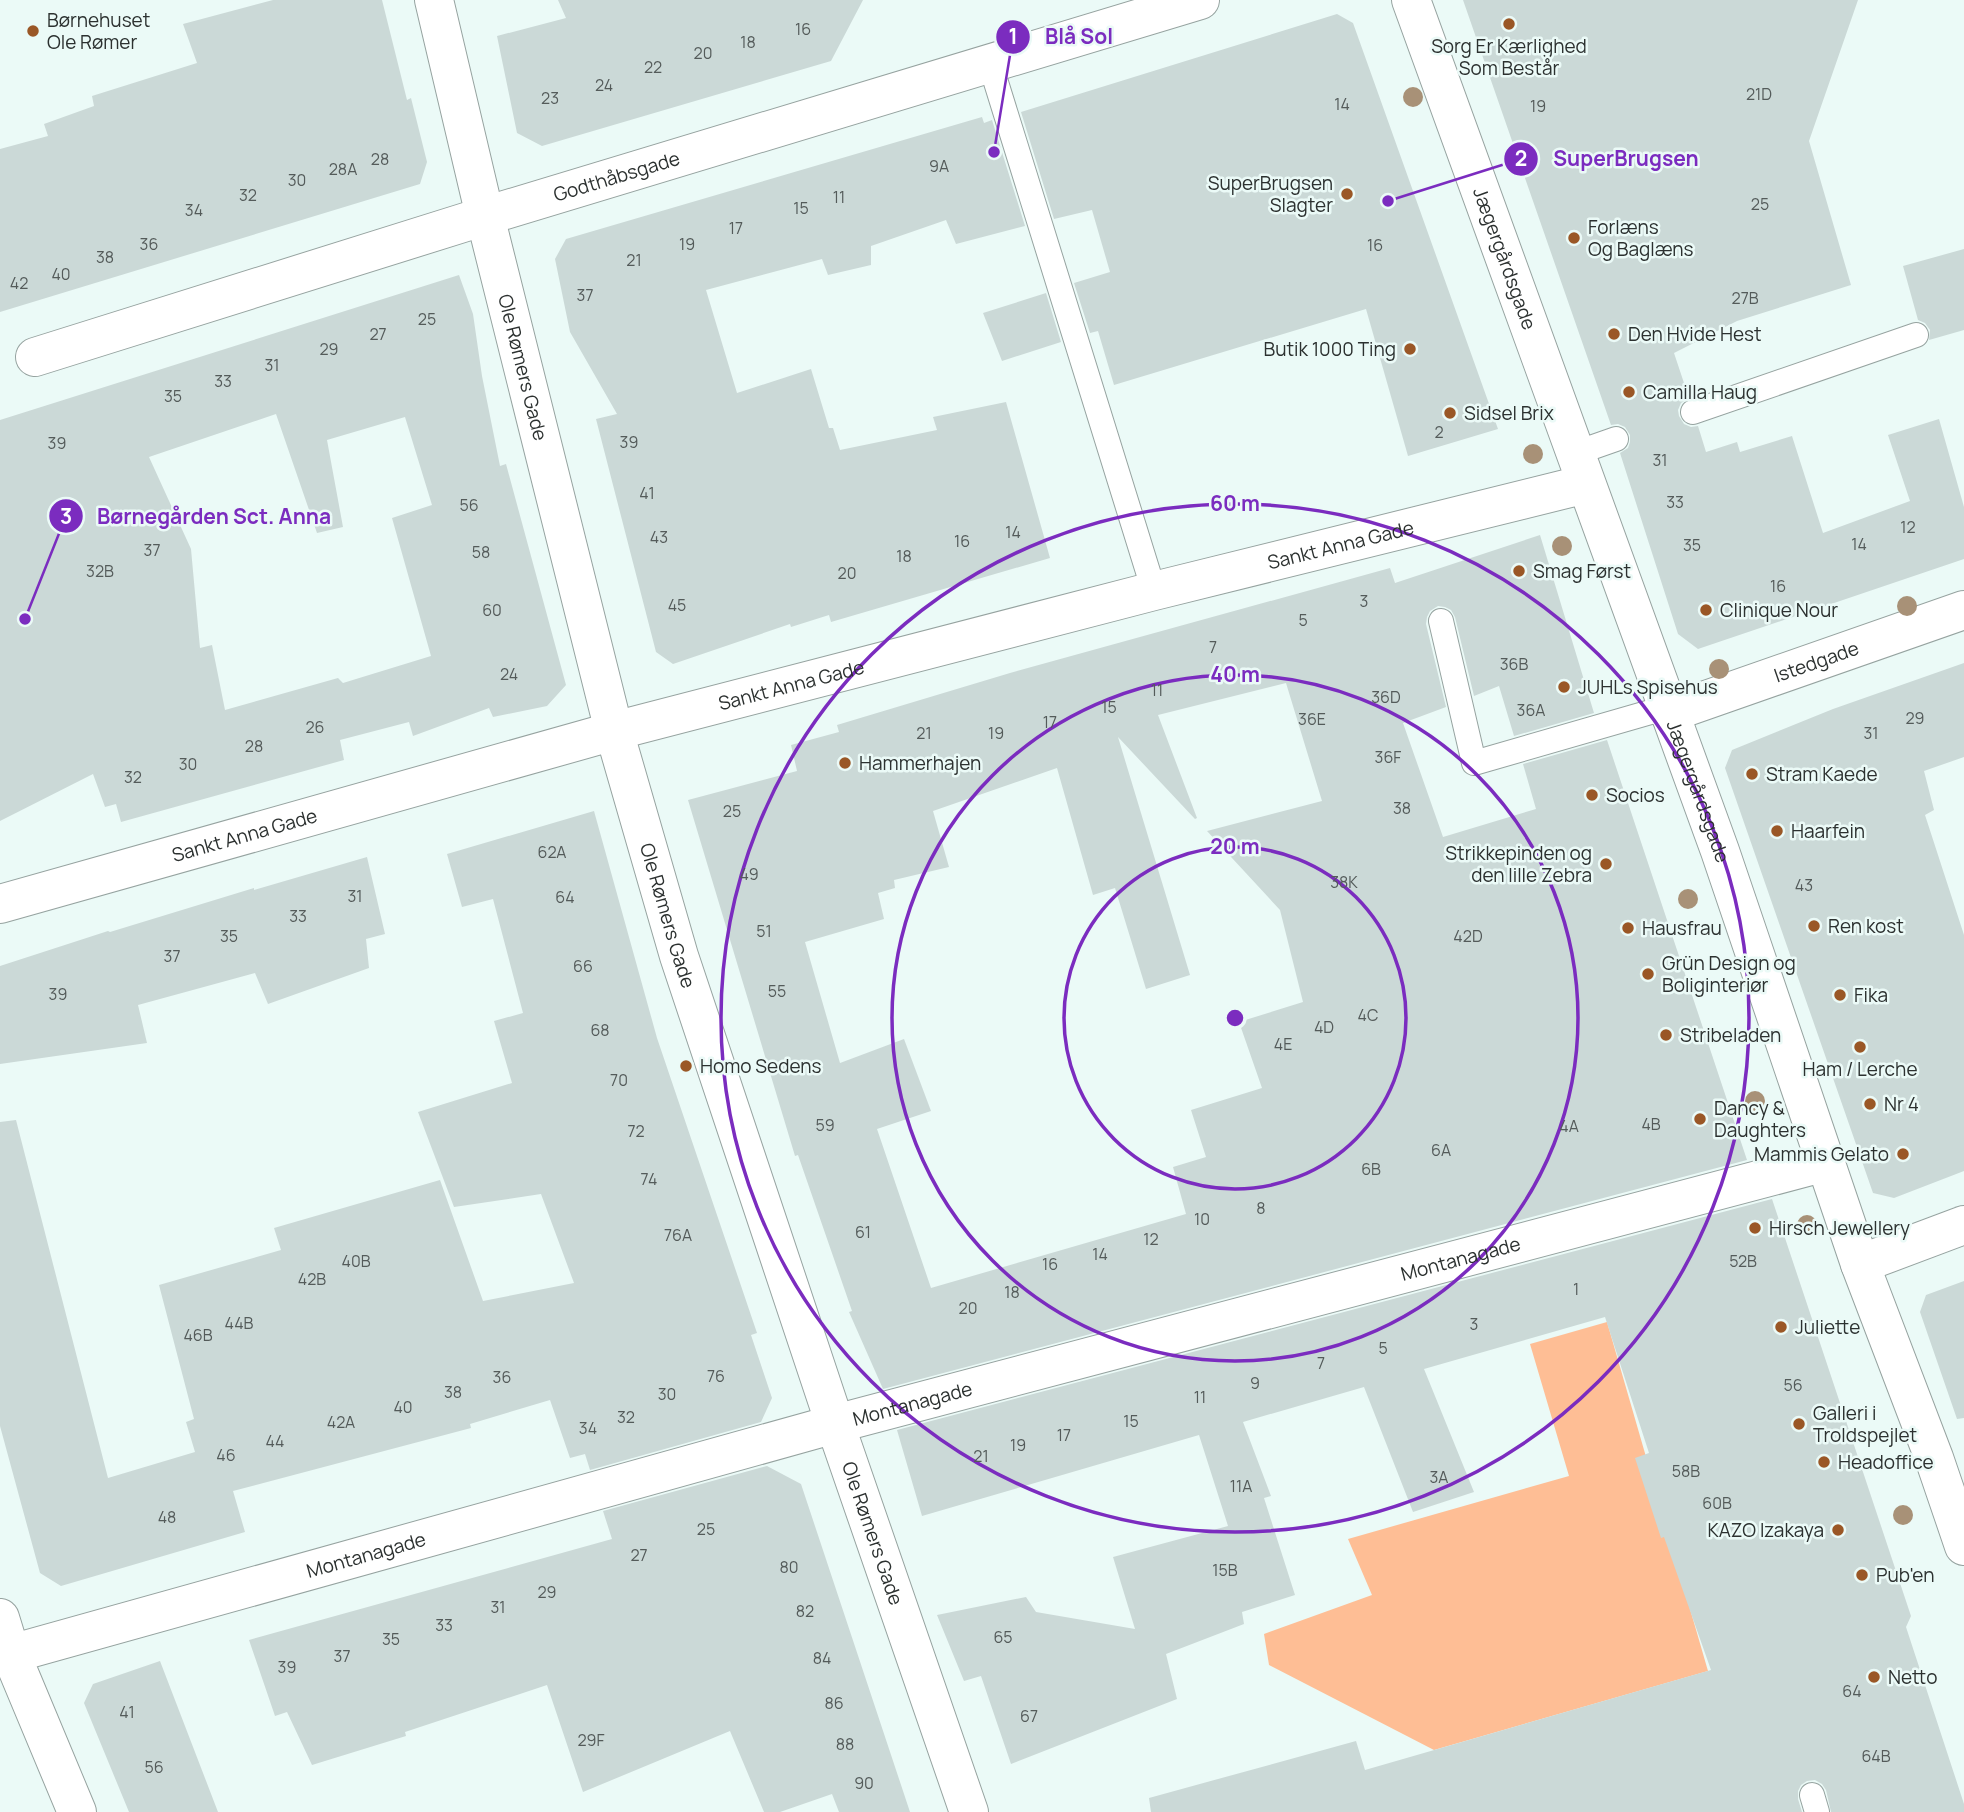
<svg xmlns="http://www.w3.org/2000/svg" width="1964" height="1812" font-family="Manrope,sans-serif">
<rect width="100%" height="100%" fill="#ebfaf7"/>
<!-- green -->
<path fill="#febe95" d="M1607,1322L1708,1671L1434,1750L1269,1665L1264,1634L1372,1595L1348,1539L1569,1476L1530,1344Z"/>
<!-- building -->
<path fill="#cbd9d7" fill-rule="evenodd" d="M273,0H382L407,100L411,98L427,162L420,184L0,312V149L48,136L44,124L94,106L92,96L197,63L183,24Z
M558,0H863L831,61L542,146L517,133L497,36L566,18Z
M1463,0H1858L1809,141L1851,285L1737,321L1674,353L1689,398L1681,403L1678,410L1679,416L1684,424L1691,427L1698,426L1706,452L1737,442L1740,452L1792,436L1823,533L1910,501L1888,435L1939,419L1964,507V559L1698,649L1678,634L1620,453L1628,448L1630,442V435L1625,427L1618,424L1611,425Z
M1337,14L1353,23L1498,429L1408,456L1366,309L1114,385L1098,331L1090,333L1074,283L1110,272L1092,210L1054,219L1021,112Z
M982,117L984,123L992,120L1025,226L956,244L946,220L871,246V265L828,275L822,259L706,290L737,393L811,369L829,428H833L840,450L937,430L933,417L1006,402L1050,558L831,622L829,615L791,627L790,624L673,664L656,652L596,419L617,414L570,332L555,259L566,239Z
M1964,249V330L1929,340L1930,330L1925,323L1918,320L1903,266Z
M459,275L473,314L482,376L500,466L506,464L566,685L547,706L493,717L489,708L413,736L409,722L340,740L344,760L121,822L116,804L105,807L93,774L0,821V420ZM276,414L317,533L343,527L327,440L405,417L432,505L392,518L431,656L343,683L338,678L225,710L212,645L200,648L191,549L149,457Z
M1046,293L1061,342L1002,361L983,313Z
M1540,535L1594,713L1514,736L1499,686L1474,696L1455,617L1451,610L1445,607L1438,606L1430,611L1427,617L1426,624L1446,707L1403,723L1443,837L1536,809L1523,764L1607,740L1747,1160L883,1389L849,1312L852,1311L798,1155L795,1156L688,800L797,771L791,745L839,732L837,725L1010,673L1390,568L1395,583ZM1286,683L1322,801L1207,831L1280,910L1303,1002L1239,1022L1262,1088L1191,1110L1206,1157L1173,1167L1186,1214L931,1288L877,1129L931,1111L904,1039L840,1063L805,942L884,919L878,893L895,888L894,880L949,867L933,811L1057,768L1093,895L1115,888L1146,989L1190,975L1118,737L1195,819L1197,818L1158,715Z
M1964,663V757L1924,771L1934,810L1925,815L1964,935V1171L1894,1198L1873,1193L1725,768L1732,750L1833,709Z
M594,811L657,1038L757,1333L751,1335L772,1398L761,1422L590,1470L585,1454L570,1458L550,1400L470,1424L471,1428L233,1491L245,1532L61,1586L40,1573L0,1426V1122L16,1120L108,1478L195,1452L186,1422L194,1419L159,1285L281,1250L274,1228L440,1180L483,1301L574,1283L541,1194L454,1207L418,1112L512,1083L494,1021L523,1013L493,899L462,907L447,854Z
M367,857L385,934L366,939L369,968L268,1004L255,973L138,1005L147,1043L0,1064V966L108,931L110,932L254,888V890Z
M1772,1199L1911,1616L1906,1627L1964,1804V1812H1831L1826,1790L1822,1784L1815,1780L1807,1781L1801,1785L1798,1791V1799L1802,1812H1151L1149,1798L1356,1741L1365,1770L1711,1670L1664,1537L1661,1538L1635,1458L1649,1453L1605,1317L1424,1369L1474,1492L1413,1512L1364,1387L1243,1422L1271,1496L1264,1498L1295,1595L1242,1612L1244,1624L1166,1654L1177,1699L1011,1764L981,1676L964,1681L937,1615L1026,1597L1036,1612L1135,1629L1113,1557L1228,1526L1199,1435L922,1516L897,1430Z
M1964,1281V1418L1957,1419L1920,1312L1926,1295Z
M767,1466L801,1484L910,1812H839L832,1794L780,1812H764L730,1731L583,1792L547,1685L405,1732L406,1736L312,1765L287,1712L275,1716L249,1640L612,1539L603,1511Z
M160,1661L218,1812H129L84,1703L93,1684Z"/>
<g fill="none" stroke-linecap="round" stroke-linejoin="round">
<defs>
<path id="lane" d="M990,63L1154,591
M1693,412L1916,335
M1576,453L1616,439
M1441,621L1474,763L1668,707
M1812,1795L1817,1812"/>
<g id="street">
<path id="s1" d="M434,0L485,216L614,731L679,956L835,1424L969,1812"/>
<path id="s2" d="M1411,0L1720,851L1860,1264L1934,1458L1964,1546"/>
<path id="s3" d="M35,357L485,216L1200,0"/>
<path id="s4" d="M1669,713L1964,610"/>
<path id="s5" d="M0,904L614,731L1154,591L1586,484"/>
<path d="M1860,1264L1964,1225"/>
<path d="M0,1618L11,1654L77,1812"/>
<path id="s6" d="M0,1657L835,1424L1826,1162"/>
</g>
</defs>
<!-- lane casing -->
<use href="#lane" stroke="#96a3a0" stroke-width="26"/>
<!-- street casing -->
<use href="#street" stroke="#96a3a0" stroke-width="40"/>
<!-- lane -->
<use href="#lane" stroke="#fff" stroke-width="24"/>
<!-- street -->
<use href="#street" stroke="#fff" stroke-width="38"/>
</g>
<!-- trees -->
<g fill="#a89177">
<circle cx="1413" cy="97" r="10"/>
<circle cx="1533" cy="454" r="10"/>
<circle cx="1562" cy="546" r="10"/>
<circle cx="1907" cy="606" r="10"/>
<circle cx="1719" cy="669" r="10"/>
<circle cx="1688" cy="899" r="10"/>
<circle cx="1755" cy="1101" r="10"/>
<circle cx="1807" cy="1225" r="10"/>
<circle cx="1903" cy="1515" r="10"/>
</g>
<!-- distance rings -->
<g fill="none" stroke="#7b2cbf" stroke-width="3.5">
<circle cx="1235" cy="1018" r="171"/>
<circle cx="1235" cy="1018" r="343"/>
<circle cx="1235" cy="1018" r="514"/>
</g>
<!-- markers -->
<g fill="#9a5726" stroke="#ebfaf7" stroke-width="2.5">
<circle cx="1509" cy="24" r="7"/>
<circle cx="33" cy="31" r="7"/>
<circle cx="1347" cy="194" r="7"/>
<circle cx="1574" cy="238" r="7"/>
<circle cx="1614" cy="334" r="7"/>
<circle cx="1410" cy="349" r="7"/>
<circle cx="1629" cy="392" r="7"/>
<circle cx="1450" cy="413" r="7"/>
<circle cx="1519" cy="571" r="7"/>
<circle cx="1706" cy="610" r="7"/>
<circle cx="1564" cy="687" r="7"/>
<circle cx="845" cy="763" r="7"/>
<circle cx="1752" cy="774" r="7"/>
<circle cx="1592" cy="795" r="7"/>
<circle cx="1777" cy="831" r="7"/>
<circle cx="1606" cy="864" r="7"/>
<circle cx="1814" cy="926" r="7"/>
<circle cx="1628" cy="928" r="7"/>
<circle cx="1648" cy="974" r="7"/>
<circle cx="1840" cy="995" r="7"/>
<circle cx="1666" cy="1035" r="7"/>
<circle cx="1860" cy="1047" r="7"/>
<circle cx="686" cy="1066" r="7"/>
<circle cx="1870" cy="1104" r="7"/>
<circle cx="1700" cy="1119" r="7"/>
<circle cx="1903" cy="1154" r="7"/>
<circle cx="1755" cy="1228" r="7"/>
<circle cx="1781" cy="1327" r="7"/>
<circle cx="1799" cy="1424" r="7"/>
<circle cx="1824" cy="1462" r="7"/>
<circle cx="1838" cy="1530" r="7"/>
<circle cx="1862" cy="1575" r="7"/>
<circle cx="1874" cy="1677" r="7"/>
</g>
<g text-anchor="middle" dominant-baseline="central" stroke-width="5" stroke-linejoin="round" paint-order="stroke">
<!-- number labels -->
<g font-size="16" fill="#545b5a">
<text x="803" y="29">16</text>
<text x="748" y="42">18</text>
<text x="703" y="53">20</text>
<text x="653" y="67">22</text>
<text x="604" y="85">24</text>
<text x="1759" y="94">21D</text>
<text x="550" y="98">23</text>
<text x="1342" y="104">14</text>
<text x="1538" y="106">19</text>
<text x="380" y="159">28</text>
<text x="939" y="166">9A</text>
<text x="343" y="169">28A</text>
<text x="297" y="180">30</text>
<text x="248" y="195">32</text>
<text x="839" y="197">11</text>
<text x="1760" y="204">25</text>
<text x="801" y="208">15</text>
<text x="194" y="210">34</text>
<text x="736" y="228">17</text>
<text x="149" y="244">36</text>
<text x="687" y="244">19</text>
<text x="1375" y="245">16</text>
<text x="105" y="257">38</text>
<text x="634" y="260">21</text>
<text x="61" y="274">40</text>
<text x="19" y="283">42</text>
<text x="585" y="295">37</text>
<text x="1745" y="298">27B</text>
<text x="427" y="319">25</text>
<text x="378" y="334">27</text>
<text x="329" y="349">29</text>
<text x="272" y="365">31</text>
<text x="223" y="381">33</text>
<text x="173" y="396">35</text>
<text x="1439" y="432">2</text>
<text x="629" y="442">39</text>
<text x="57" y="443">39</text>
<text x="1660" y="460">31</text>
<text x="647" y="493">41</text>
<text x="1675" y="502">33</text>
<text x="469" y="505">56</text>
<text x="1908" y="527">12</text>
<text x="1013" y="532">14</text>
<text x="659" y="537">43</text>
<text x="962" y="541">16</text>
<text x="1859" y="544">14</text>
<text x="1692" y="545">35</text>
<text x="152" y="550">37</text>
<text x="481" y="552">58</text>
<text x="904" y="556">18</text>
<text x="100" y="571">32B</text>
<text x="847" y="573">20</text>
<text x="1778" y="586">16</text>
<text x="1364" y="601">3</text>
<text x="677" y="605">45</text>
<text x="492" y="610">60</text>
<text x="1303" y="620">5</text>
<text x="1213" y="647">7</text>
<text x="1514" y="664">36B</text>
<text x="509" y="674">24</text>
<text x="1157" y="690">11</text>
<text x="1386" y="697">36D</text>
<text x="1109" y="707">15</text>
<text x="1531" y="710">36A</text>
<text x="1915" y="718">29</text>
<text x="1312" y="719">36E</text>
<text x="1050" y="722">17</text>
<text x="315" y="727">26</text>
<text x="924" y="733">21</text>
<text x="996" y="733">19</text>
<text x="1871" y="733">31</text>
<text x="254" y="746">28</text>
<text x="1388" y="757">36F</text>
<text x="188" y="764">30</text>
<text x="133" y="777">32</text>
<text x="1402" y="808">38</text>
<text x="732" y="811">25</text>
<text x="552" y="852">62A</text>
<text x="749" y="874">49</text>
<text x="1344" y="882">38K</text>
<text x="1804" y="885">43</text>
<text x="355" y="896">31</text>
<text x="565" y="897">64</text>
<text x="298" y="916">33</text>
<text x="764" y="931">51</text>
<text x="229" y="936">35</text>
<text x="1468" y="936">42D</text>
<text x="172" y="956">37</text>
<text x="583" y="966">66</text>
<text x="777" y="991">55</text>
<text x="58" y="994">39</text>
<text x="1368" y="1015">4C</text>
<text x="1324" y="1027">4D</text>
<text x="600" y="1030">68</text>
<text x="1283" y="1044">4E</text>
<text x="619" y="1080">70</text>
<text x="1651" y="1124">4B</text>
<text x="825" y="1125">59</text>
<text x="1569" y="1126">4A</text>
<text x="636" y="1131">72</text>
<text x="1441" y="1150">6A</text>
<text x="1371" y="1169">6B</text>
<text x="649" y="1179">74</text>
<text x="1261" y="1208">8</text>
<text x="1202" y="1219">10</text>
<text x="863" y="1232">61</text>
<text x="678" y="1235">76A</text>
<text x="1151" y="1239">12</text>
<text x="1100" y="1254">14</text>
<text x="356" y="1261">40B</text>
<text x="1743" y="1261">52B</text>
<text x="1050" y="1264">16</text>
<text x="312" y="1279">42B</text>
<text x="1576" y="1289">1</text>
<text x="1012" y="1292">18</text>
<text x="968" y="1308">20</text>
<text x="239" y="1323">44B</text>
<text x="1474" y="1324">3</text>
<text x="198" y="1335">46B</text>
<text x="1383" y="1348">5</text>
<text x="1321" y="1363">7</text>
<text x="716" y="1376">76</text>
<text x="502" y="1377">36</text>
<text x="1255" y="1383">9</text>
<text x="1793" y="1385">56</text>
<text x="453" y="1392">38</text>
<text x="667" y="1394">30</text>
<text x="1200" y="1397">11</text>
<text x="403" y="1407">40</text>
<text x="626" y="1417">32</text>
<text x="1131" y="1421">15</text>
<text x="341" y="1422">42A</text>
<text x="588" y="1428">34</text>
<text x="1064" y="1435">17</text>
<text x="275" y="1441">44</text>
<text x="1018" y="1445">19</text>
<text x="226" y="1455">46</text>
<text x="981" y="1456">21</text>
<text x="1686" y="1471">58B</text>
<text x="1439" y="1477">3A</text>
<text x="1241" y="1486">11A</text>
<text x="1717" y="1503">60B</text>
<text x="167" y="1517">48</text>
<text x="706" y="1529">25</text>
<text x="639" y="1555">27</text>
<text x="789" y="1567">80</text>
<text x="1225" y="1570">15B</text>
<text x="547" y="1592">29</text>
<text x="498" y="1607">31</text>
<text x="805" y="1611">82</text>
<text x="444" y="1625">33</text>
<text x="1003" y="1637">65</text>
<text x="391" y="1639">35</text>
<text x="342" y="1656">37</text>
<text x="822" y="1658">84</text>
<text x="287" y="1667">39</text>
<text x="1852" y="1691">64</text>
<text x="834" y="1703">86</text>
<text x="127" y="1712">41</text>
<text x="1029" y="1716">67</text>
<text x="591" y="1740">29F</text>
<text x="845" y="1744">88</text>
<text x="1876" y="1756">64B</text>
<text x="154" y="1767">56</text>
<text x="864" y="1783">90</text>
</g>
<!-- poi labels -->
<g font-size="19" fill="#2c3130" stroke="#ebfaf7" text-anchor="start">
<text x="47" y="20">Børnehuset<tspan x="47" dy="22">Ole Rømer</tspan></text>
<text x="1509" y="46" text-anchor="middle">Sorg Er Kærlighed<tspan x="1509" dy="22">Som Består</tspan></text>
<text x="1333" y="183" text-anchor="end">SuperBrugsen<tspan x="1333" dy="22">Slagter</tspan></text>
<text x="1588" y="227">Forlæns<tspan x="1588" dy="22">Og Baglæns</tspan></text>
<text x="1628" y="334">Den Hvide Hest</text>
<text x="1396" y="349" text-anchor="end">Butik 1000 Ting</text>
<text x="1643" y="392">Camilla Haug</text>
<text x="1464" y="413">Sidsel Brix</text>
<text x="1533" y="571">Smag Først</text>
<text x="1720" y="610">Clinique Nour</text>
<text x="1578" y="687">JUHLs Spisehus</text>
<text x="859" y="763">Hammerhajen</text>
<text x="1766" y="774">Stram Kaede</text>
<text x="1606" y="795">Socios</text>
<text x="1791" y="831">Haarfein</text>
<text x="1592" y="853" text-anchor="end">Strikkepinden og<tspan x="1592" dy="22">den lille Zebra</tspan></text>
<text x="1828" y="926">Ren kost</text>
<text x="1642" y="928">Hausfrau</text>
<text x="1662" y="963">Grün Design og<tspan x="1662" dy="22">Boliginteriør</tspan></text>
<text x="1854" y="995">Fika</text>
<text x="1680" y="1035">Stribeladen</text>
<text x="700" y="1066">Homo Sedens</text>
<text x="1860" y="1069" text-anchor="middle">Ham / Lerche</text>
<text x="1884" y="1104">Nr 4</text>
<text x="1714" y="1108">Dancy &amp;<tspan x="1714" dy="22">Daughters</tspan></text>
<text x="1889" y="1154" text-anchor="end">Mammis Gelato</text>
<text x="1769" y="1228">Hirsch Jewellery</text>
<text x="1795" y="1327">Juliette</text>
<text x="1813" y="1413">Galleri i<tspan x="1813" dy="22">Troldspejlet</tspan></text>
<text x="1838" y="1462">Headoffice</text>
<text x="1824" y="1530" text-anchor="end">KAZO Izakaya</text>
<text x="1876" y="1575">Pub'en</text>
<text x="1888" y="1677">Netto</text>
</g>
<!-- street labels -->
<g font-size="19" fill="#2c3130" stroke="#ebfaf7">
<text stroke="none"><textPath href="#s3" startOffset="609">Godthåbsgade</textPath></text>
<text stroke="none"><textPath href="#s2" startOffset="275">Jægergårdsgade</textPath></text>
<text stroke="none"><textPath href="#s1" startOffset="378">Ole Rømers Gade</textPath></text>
<text stroke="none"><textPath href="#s5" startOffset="1388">Sankt Anna Gade</textPath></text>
<text stroke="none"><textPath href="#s4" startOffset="156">Istedgade</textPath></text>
<text stroke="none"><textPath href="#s5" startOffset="821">Sankt Anna Gade</textPath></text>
<text stroke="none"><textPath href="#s2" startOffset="842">Jægergårdsgade</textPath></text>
<text stroke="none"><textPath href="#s5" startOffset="254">Sankt Anna Gade</textPath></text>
<text stroke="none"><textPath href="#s1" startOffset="945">Ole Rømers Gade</textPath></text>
<text stroke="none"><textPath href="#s6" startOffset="1514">Montanagade</textPath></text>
<text stroke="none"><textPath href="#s6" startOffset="947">Montanagade</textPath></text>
<text stroke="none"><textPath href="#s1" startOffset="1596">Ole Rømers Gade</textPath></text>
<text stroke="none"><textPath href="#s6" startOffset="380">Montanagade</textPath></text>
</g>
</g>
<circle cx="1235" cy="1018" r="10" fill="#7b2cbf" stroke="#ebfaf7" stroke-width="3.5"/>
<g font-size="21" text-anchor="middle" font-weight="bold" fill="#7b2cbf" stroke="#ebfaf7" stroke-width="5" stroke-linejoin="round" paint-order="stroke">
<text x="1235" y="511">60 m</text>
<text x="1235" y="682">40 m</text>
<text x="1235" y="854">20 m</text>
</g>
<!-- callouts -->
<path fill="none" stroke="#7b2cbf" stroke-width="2.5" d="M994 152L1013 37M1388 201L1521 159M25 619L66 516"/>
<g fill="#7b2cbf" stroke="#ebfaf7" stroke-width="2.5">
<circle cx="994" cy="152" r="7"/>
<circle cx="1388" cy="201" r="7"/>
<circle cx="25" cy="619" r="7"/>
<circle cx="1013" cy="37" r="18"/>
<circle cx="1521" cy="159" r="18"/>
<circle cx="66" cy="516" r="18"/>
</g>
<g font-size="21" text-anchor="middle" font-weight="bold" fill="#fff">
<text x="1013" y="44">1</text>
<text x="1521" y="166">2</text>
<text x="66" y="524">3</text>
</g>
<g font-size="21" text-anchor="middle" font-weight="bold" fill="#7b2cbf" stroke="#ebfaf7" stroke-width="5" stroke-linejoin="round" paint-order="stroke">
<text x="1079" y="44">Blå Sol</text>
<text x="1626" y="166">SuperBrugsen</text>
<text x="214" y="524">Børnegården Sct. Anna</text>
</g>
</svg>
